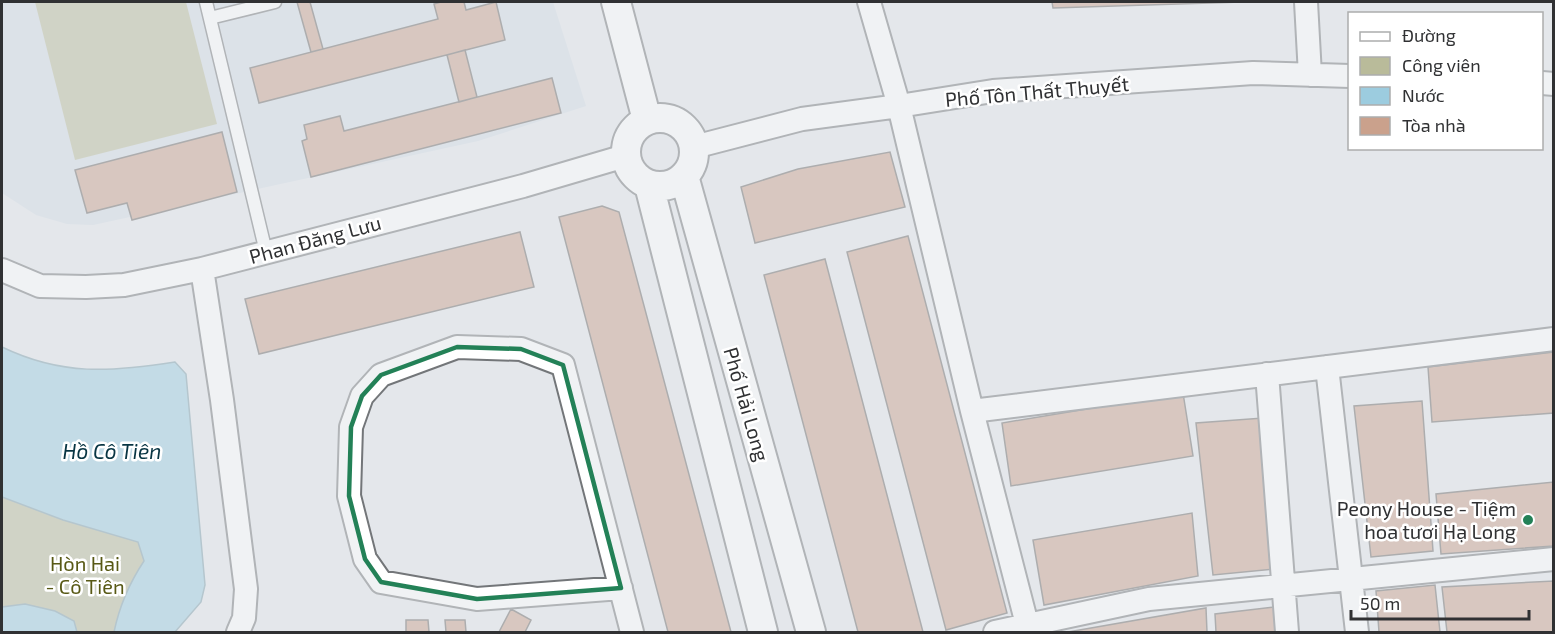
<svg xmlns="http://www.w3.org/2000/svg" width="1555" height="634" font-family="'Exo 2',sans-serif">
<rect width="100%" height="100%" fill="#e4e7eb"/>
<!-- built -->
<path fill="#d3dbe4" d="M2,2H553L586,106L478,141L93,225L67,224L36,215L2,193Z"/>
<!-- green -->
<path fill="#b9bb9a" d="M35,2H186L217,124L75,160Z
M2,497L63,520L138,542L145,561C130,582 119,608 114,632H77L74,621L25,604L2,607Z"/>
<!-- water -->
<path fill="#9cccdf" stroke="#7c9eab" stroke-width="1.5" d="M2,347C62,376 111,372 175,362L186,374L205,585L201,602L175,632H114C119,608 130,582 144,561L138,542L63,520L2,497Z
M25,604L55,611L74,621L77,632H2V607Z"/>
<!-- building -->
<path fill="#caa18c" stroke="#6b6765" stroke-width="1.5" d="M297,2H310L323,49L311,52Z
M441,2H464L466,10L496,2L505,40L259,103L250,68L438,19L434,4Z
M1052,2H1242L1053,8Z
M465,50L477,97L459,102L447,55Z
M552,78L561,113L311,177L302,141L307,139L304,125L340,116L344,131Z
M222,132L237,192L132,220L127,203L87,213L75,170Z
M890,152L905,207L755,243L741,187L798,169Z
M602,206L619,212L731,632H668L559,217Z
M520,232L534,287L259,354L245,299Z
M908,236L1007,613L946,630L847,252Z
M825,259L923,632H858L764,275Z
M1554,352V413L1432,422L1428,367Z
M1183,393L1193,456L1011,486L1002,423Z
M1422,401L1433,551L1371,557L1354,406Z
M1263,418L1274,569L1213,575L1196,423Z
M1554,482V546L1441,554L1436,494Z
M1192,513L1198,576L1044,605L1033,540Z
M1554,581V632H1447L1442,587Z
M1435,585L1440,632H1379L1376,591Z
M1274,607L1277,632H1216L1215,614Z
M1206,608L1207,632H1068Z
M511,609L531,620L525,632H499Z
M406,620H428L429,632H406Z
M445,620H465L466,632H446Z"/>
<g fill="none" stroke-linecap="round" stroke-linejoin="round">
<defs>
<path id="service" d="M206,2L266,252
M210,18L275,2"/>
<path id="minor" d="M869,2L899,106L972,411L1029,632
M1306,2L1310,75
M1542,83L1554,84
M694,147L802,119L899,106L993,91L1253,73L1350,76
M202,269L222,400L246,589L244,618L238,632
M2,270L40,286L86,287L124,285L202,269L523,186L625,156
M1327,367L1357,632
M1267,374L1287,632
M972,411L1554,339
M621,588L477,599L381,582L365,559L349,496L351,427L362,396L381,375L457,347L521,349L563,365L632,632
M995,632L1149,599L1554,559"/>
<path id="tertiary" d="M616,2L647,120
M626 152a34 34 0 1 1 68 0a34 34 0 1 1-68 0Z
M684,176L811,632
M649,185L763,632"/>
</defs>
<!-- service casing -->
<use href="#service" stroke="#737679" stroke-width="15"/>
<!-- minor casing -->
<use href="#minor" stroke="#737679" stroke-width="26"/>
<!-- tertiary casing -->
<use href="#tertiary" stroke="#737679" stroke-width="32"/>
<!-- service -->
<use href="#service" stroke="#fff" stroke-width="12"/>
<!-- minor -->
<use href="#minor" stroke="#fff" stroke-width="22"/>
<!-- tertiary -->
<use href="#tertiary" stroke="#fff" stroke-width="28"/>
</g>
<!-- marked area -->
<path d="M0 0H1555V634H0ZM457,347L521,349L563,365L621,588L477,599L381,582L365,559L349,496L351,427L362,396L381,375Z" fill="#e4e7eb" fill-opacity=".55" fill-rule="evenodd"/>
<path fill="none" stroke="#238157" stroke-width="4.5" stroke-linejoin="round" d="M457,347L521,349L563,365L621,588L477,599L381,582L365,559L349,496L351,427L362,396L381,375Z"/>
<!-- markers -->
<circle fill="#238157" stroke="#fff" stroke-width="2" cx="1528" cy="520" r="6"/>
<g text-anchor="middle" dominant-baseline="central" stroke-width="5" stroke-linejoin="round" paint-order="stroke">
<!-- street labels -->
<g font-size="20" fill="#303133" stroke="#fff">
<text transform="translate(1037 91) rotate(-5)">Phố Tôn Thất Thuyết</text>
<text transform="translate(315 239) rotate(-15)">Phan Đăng Lưu</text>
<text transform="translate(747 404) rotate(74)">Phố Hải Long</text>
</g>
<!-- poi labels -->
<g font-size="20" fill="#303133" stroke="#fff" text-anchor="end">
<text x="1516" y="508">Peony House - Tiệm<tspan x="1516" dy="23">hoa tươi Hạ Long</tspan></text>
</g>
<!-- park labels -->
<g font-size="20" fill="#585915" stroke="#fff">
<text x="85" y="563">Hòn Hai<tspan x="85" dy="23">- Cô Tiên</tspan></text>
</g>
<!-- water labels -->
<g font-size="21" font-style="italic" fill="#083543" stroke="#fff">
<text x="112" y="450">Hồ Cô Tiên</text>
</g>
</g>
<!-- border -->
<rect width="1555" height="634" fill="none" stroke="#303133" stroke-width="6"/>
<!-- legend -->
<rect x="1348" y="12" width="195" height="138" fill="#ffffff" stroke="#acadad" stroke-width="1.5"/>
<rect x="1360" y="32" width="30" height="9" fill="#ffffff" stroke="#acadad" stroke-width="1.5"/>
<text x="1402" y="42" font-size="18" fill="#303133">Đường</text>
<rect x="1360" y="57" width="30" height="18" fill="#b9bb9a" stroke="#acadad" stroke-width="1.5"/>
<text x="1402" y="72" font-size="18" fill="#303133">Công viên</text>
<rect x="1360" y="87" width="30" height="18" fill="#9cccdf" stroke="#acadad" stroke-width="1.5"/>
<text x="1402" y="102" font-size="18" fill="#303133">Nước</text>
<rect x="1360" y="117" width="30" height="18" fill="#caa18c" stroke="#acadad" stroke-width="1.5"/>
<text x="1402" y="132" font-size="18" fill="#303133">Tòa nhà</text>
<!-- scale -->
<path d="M1351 610v9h178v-9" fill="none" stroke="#303133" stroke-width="3"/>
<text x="1360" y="610" font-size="18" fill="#303133" stroke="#ffffff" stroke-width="4.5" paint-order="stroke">50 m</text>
</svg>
